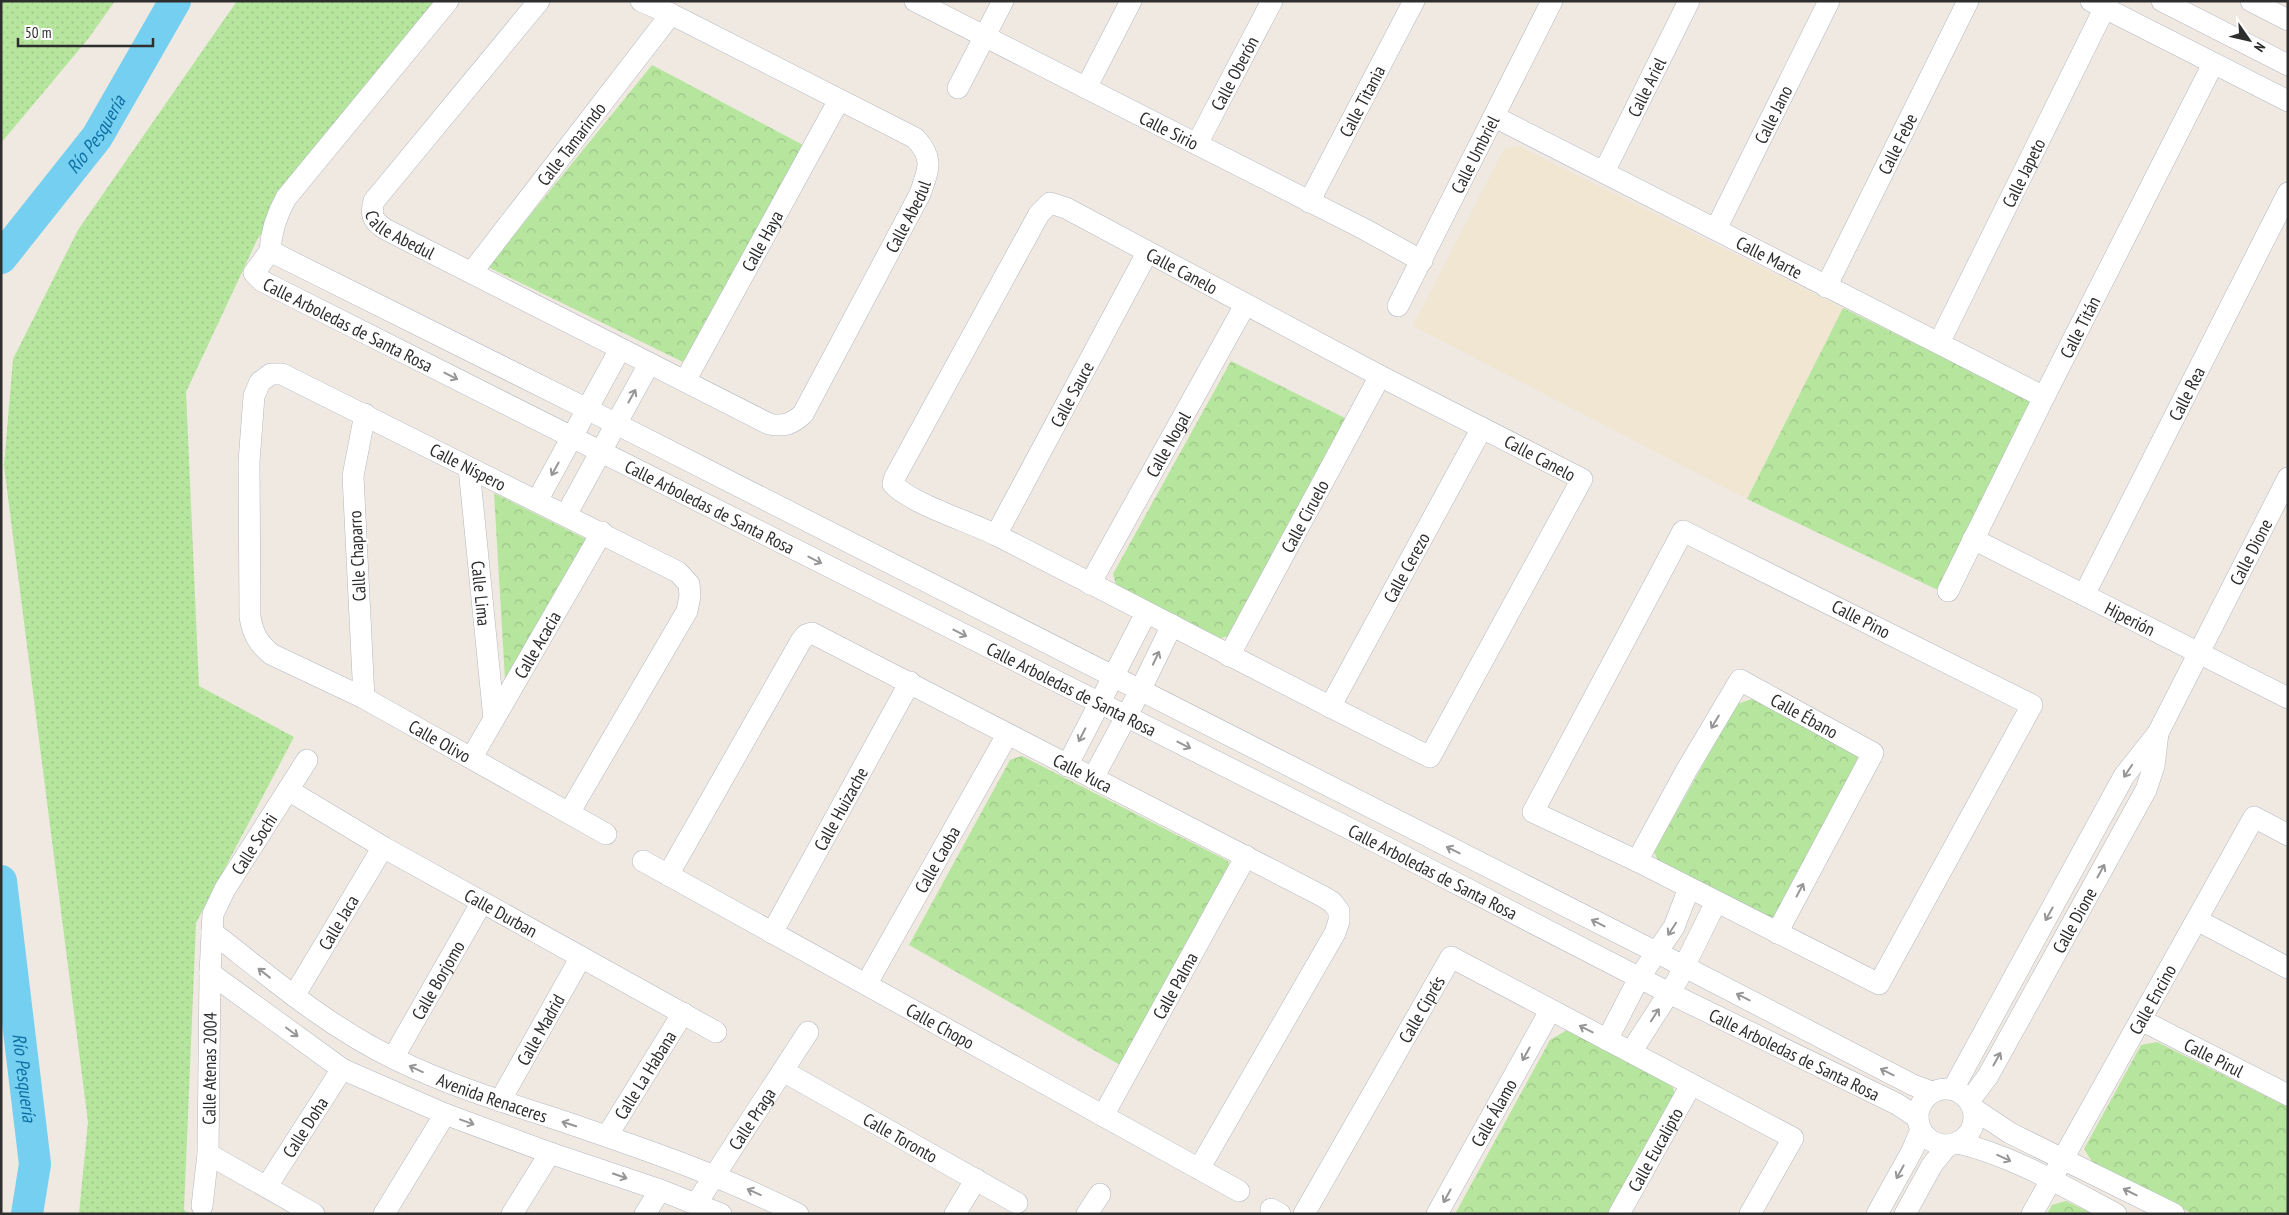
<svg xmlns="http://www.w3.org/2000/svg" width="2289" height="1215" font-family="'PT Sans Narrow',sans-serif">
<defs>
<pattern id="grass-dots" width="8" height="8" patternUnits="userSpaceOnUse" patternTransform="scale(1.25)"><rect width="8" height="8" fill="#b6e59e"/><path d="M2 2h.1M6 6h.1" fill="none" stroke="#9dc588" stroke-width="1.8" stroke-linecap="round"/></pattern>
<pattern id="park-crowns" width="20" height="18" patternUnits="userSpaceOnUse" patternTransform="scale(1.25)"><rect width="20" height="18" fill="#b6e59e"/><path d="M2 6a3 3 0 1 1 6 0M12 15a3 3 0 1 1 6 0" fill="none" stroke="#9dc588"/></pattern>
</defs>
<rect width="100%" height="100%" fill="#efe9e1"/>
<!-- education -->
<path fill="#f0e6d1" d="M1519,146L1843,308L1747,499L1413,326L1504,149Z"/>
<!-- grass -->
<path fill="url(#grass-dots)" d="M1,1H115L88,39L1,143Z
M237,1H459L258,238L186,392L199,686L294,737L196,923L184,1210L190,1214H79L88,1122L4,466L13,359L78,230Z"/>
<!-- park -->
<path fill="url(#park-crowns)" d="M652,65L803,145L683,362L488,267Z
M1843,308L2032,401L1942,592L1747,499Z
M1231,361L1347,419L1233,634L1219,639L1118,592L1113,574Z
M494,493L588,540L505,679Z
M1752,699L1856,753L1861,768L1779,917H1765L1659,863L1654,852L1737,704Z
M1022,756L1228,861L1231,873L1122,1066L909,945L1010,760Z
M1567,1030L1672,1085L1678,1101L1615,1214H1455L1550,1040Z
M2157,1042L2288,1107V1214H2193L2093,1163L2084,1149L2141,1045Z
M2066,1201L2093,1214H2047L2052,1205Z"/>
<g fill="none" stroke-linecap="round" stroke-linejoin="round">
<!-- river -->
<g stroke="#75cff0" stroke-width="32">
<path id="s1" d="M1,258L97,137L175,1"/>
<path id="s2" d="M1,881L35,1164L27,1214"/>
</g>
<defs>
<g id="minor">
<path id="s3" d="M539,1L374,201C370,215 373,221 385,229L769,424C784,427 792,424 803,414L920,194C928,170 935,159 915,138L671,14L641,1"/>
<path id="s4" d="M915,1L1364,229L1422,261"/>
<path d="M2091,1L2288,101"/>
<path d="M2162,1L2288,65"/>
<path d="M2251,1L2288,20"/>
<path d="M958,88L1003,1"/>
<path d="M1086,88L1131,1"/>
<path id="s5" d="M1495,117L2044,397"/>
<path id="s6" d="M1197,144L1272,1"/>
<path id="s7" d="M1604,172L1689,1"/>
<path id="s8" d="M1309,202L1414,1"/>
<path d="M1050,203L1066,208L1380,376L1582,479L1430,757C1285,685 1142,609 998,536C971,522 911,504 893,484L895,477L1039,214Z"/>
<path id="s9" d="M1716,229L1829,1"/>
<path id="s10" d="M270,251L254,273L262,281L1378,843L1669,993L1897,1104L1918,1118"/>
<path d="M270,251L587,409L1656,952L1913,1085L1932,1092"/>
<path d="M270,251C271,231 276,216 286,198L448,1"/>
<path id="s11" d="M472,272L671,14"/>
<path id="s12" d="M1826,287L1968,1"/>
<path id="s13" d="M1398,306L1552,1"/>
<path id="s14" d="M1939,343L2108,1"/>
<path id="s15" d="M685,381L839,100"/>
<path id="s16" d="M469,468L494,719"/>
<path d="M537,501L620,349"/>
<path d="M566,515L649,364"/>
<path d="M1683,531L2032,705L1879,984L1637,861L1533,812Z"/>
<path id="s17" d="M996,535L1147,253"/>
<path id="s18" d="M1973,539L2288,698"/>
<path id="s19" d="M1090,584L1245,305"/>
<path id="s20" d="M1948,591L2044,397L2213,64"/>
<path id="s21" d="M2084,595L2288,193"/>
<path id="s22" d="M1229,656L1380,376"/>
<path d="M364,698L353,476L365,414"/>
<path id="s23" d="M1330,707L1482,428"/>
<path id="s24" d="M472,757L602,532"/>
<path d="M1067,766L1146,613"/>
<path d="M1093,778L1140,691L1172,625"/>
<path id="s25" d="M288,790L383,847L716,1032"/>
<path id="s26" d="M569,813L687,611L690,596L689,584L678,572L282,374H271L260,382L254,396L249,462L250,617C253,634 258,643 271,654L364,698L606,834"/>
<path id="s27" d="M643,861L1239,1191"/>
<path id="s28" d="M1637,861L1686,771L1740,680L1873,753L1777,933"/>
<path id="s29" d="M668,875L801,641L806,635L812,633L1322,896L1332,902L1339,911V921L1335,933L1199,1169"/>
<path d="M2197,920L2288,968"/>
<path id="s30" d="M212,932C270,977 328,1027 395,1059C450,1086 507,1103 565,1122C644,1149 723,1176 798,1214"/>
<path id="s31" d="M772,933L910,682"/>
<path d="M210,973L342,1069L445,1114L550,1153L660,1190L721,1214"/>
<path id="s32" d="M867,983L1007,735"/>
<path id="s33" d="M294,996L383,847"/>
<path id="s34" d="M2141,1020L2288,1095"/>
<path d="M1607,1040L1639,978L1674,927L1689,888"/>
<path d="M1631,1052L1678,979L1716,902"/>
<path id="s35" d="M393,1058L482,902"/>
<path id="s36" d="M783,1071L1017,1203"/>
<circle cx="1946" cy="1117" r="28"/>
<path id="s37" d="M1953,1089L2124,776L2158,733L2288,478"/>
<path id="s38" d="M1970,1100L1988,1076L2146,790L2154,766L2158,733"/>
<path id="s39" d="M500,1101L581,957"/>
<path d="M1974,1109L2010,1133L2174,1214"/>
<path id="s40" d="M1103,1116L1246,856"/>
<path id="s41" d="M607,1136L683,1013"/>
<path d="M1958,1143C2014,1156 2066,1188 2116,1214"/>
<path d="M208,1154L314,1214"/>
<path id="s42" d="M267,1186L342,1069"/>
<path id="s43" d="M696,1204L808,1032"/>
<path id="s44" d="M202,1206L208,1154L210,973L213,914L225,889L307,760"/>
<path d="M1271,1209L1280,1214"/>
<path d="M384,1214L445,1114"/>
<path d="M512,1214L550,1153"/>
<path d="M645,1214L660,1190"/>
<path d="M955,1214L976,1179"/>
<path d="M1087,1214L1100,1194"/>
<path id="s45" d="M1304,1214L1451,957L1793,1138L1750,1214"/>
<path id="s46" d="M1437,1214L1550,1011"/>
<path id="s47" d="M1619,1214L1691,1085"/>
<path d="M1877,1214L1912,1151L1921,1130"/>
<path d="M1905,1214L1932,1165L1948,1145"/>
<path id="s48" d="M2032,1214L2254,817L2288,835"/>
</g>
</defs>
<!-- minor casing -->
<use href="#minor" stroke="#b4b7c1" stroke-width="22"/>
<!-- minor -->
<use href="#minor" stroke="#fff" stroke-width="21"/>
</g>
<!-- one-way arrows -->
<defs><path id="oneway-shaft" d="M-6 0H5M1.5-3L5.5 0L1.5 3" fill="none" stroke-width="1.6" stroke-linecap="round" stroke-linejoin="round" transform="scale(1.25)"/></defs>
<g stroke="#969696">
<use href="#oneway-shaft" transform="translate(451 376) rotate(27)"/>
<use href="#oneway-shaft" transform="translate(632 396) rotate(-61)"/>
<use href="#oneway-shaft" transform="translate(555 469) rotate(119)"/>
<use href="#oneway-shaft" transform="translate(815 560) rotate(27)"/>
<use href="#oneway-shaft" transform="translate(960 633) rotate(27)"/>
<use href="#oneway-shaft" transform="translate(1156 658) rotate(-65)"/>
<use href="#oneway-shaft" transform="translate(1715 722) rotate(121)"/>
<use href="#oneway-shaft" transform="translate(1082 735) rotate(117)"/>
<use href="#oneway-shaft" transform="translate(1184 745) rotate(27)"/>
<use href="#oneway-shaft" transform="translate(2128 771) rotate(124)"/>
<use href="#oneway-shaft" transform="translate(1453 850) rotate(-153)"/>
<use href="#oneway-shaft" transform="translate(2101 871) rotate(-61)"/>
<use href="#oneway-shaft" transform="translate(1800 890) rotate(-62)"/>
<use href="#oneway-shaft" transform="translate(2049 914) rotate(119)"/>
<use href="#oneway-shaft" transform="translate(1598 923) rotate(-153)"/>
<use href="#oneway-shaft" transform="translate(1672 929) rotate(123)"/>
<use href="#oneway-shaft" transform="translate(264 973) rotate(-142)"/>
<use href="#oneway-shaft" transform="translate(1743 997) rotate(-153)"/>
<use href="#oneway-shaft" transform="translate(1655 1015) rotate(-57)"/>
<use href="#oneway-shaft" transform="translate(1586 1029) rotate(-153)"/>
<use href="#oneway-shaft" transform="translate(292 1032) rotate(37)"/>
<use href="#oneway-shaft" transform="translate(1526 1054) rotate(119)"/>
<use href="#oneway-shaft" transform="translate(1997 1059) rotate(-61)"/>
<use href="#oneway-shaft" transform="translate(416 1069) rotate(-155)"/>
<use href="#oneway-shaft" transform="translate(1887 1072) rotate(-153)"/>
<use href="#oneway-shaft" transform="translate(467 1122) rotate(20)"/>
<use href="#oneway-shaft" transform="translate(569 1124) rotate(-162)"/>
<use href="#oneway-shaft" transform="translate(2004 1158) rotate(25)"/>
<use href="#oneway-shaft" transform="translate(1900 1172) rotate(119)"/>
<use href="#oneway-shaft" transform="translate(620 1176) rotate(19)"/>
<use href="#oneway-shaft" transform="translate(754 1192) rotate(-156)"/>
<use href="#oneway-shaft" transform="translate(2130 1192) rotate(-154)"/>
<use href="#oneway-shaft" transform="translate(1447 1196) rotate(119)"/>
</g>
<g text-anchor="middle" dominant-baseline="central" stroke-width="4.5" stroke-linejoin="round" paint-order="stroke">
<!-- street labels -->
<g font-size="18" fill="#2e2e2e" stroke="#fff">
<text stroke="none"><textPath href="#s6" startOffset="80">Calle Oberón</textPath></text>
<text stroke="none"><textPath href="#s7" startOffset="95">Calle Ariel</textPath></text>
<text stroke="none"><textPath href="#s8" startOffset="114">Calle Titania</textPath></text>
<text stroke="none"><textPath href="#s9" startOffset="128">Calle Jano</textPath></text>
<text stroke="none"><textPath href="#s4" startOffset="285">Calle Sirio</textPath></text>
<text stroke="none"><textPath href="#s11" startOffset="162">Calle Tamarindo</textPath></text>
<text stroke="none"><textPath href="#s12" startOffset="160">Calle Febe</textPath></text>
<text stroke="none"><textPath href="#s13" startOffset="170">Calle Umbriel</textPath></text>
<text stroke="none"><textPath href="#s14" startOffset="190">Calle Japeto</textPath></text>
<text stroke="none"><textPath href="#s3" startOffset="984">Calle Abedul</textPath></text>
<text stroke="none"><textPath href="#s3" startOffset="308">Calle Abedul</textPath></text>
<text stroke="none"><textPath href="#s15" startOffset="160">Calle Haya</textPath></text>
<text stroke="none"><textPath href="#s5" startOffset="308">Calle Marte</textPath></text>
<text transform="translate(1182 271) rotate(28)">Calle Canelo</text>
<text stroke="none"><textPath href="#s10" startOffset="135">Calle Arboledas de Santa Rosa</textPath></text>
<text stroke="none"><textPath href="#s20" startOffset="295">Calle Titán</textPath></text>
<text stroke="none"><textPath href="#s21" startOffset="226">Calle Rea</textPath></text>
<text stroke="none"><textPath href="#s17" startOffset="160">Calle Sauce</textPath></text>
<text stroke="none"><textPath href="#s19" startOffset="160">Calle Nogal</textPath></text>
<text transform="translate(1540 458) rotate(28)">Calle Canelo</text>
<text transform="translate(468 467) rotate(27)">Calle Níspero</text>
<text stroke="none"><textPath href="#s10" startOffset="540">Calle Arboledas de Santa Rosa</textPath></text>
<text stroke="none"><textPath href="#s22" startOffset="159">Calle Ciruelo</textPath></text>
<text stroke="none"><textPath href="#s37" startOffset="615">Calle Dione</textPath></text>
<text transform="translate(357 556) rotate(-93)">Calle Chaparro</text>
<text stroke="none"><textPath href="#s23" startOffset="159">Calle Cerezo</textPath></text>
<text stroke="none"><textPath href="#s16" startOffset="126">Calle Lima</textPath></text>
<text stroke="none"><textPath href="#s18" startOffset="176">Hiperión</textPath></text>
<text transform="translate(1861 619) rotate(27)">Calle Pino</text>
<text stroke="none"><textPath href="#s24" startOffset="130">Calle Acacia</textPath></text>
<text stroke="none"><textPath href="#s10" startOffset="945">Calle Arboledas de Santa Rosa</textPath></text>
<text stroke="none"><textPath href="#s28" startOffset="282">Calle Ébano</textPath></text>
<text stroke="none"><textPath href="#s26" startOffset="1215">Calle Olivo</textPath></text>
<text stroke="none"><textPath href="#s29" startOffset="588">Calle Yuca</textPath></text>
<text stroke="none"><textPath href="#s31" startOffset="142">Calle Huizache</textPath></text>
<text stroke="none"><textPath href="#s44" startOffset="374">Calle Sochi</textPath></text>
<text stroke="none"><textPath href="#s32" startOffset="142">Calle Caoba</textPath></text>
<text stroke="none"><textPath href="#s10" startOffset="1350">Calle Arboledas de Santa Rosa</textPath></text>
<text stroke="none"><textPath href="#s25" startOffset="246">Calle Durban</textPath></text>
<text stroke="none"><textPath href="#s33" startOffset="86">Calle Jaca</textPath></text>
<text stroke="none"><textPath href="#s38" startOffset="208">Calle Dione</textPath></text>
<text stroke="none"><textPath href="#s35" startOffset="90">Calle Borjomo</textPath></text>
<text stroke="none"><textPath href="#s40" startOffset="149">Calle Palma</textPath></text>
<text stroke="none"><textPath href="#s48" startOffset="246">Calle Encino</textPath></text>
<text stroke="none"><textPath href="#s45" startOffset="236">Calle Ciprés</textPath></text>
<text stroke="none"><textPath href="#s27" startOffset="340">Calle Chopo</textPath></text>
<text stroke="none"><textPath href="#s39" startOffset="82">Calle Madrid</textPath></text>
<text stroke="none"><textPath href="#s10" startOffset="1755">Calle Arboledas de Santa Rosa</textPath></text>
<text stroke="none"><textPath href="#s34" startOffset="82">Calle Pirul</textPath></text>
<text stroke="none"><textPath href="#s44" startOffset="138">Calle Atenas 2004</textPath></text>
<text stroke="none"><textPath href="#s41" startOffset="72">Calle La Habana</textPath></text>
<text stroke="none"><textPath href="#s30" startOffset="328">Avenida Renaceres</textPath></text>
<text stroke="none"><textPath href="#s46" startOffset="116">Calle Álamo</textPath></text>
<text stroke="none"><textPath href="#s43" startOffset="102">Calle Praga</textPath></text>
<text stroke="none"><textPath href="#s42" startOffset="70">Calle Doha</textPath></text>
<text stroke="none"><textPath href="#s36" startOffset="135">Calle Toronto</textPath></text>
<text stroke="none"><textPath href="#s47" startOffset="74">Calle Eucalipto</textPath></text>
</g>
<!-- water labels -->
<g font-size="19" font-style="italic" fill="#0d6fa3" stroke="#fff">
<text stroke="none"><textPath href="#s1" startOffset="156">Río Pesquería</textPath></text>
<text stroke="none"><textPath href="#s2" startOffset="198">Río Pesquería</textPath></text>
</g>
</g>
<!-- border -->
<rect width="2289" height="1215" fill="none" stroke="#2e2e2e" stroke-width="5"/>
<!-- north arrow -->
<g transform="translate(2249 40) rotate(124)" stroke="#ffffff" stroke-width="4" paint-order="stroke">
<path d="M0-4L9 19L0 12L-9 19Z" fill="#2e2e2e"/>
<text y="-8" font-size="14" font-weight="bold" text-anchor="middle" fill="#2e2e2e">N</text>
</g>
<!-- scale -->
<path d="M18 38v8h135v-8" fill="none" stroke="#2e2e2e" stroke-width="2.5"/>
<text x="25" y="38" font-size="15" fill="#2e2e2e" stroke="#ffffff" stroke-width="4" paint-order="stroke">50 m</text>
</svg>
